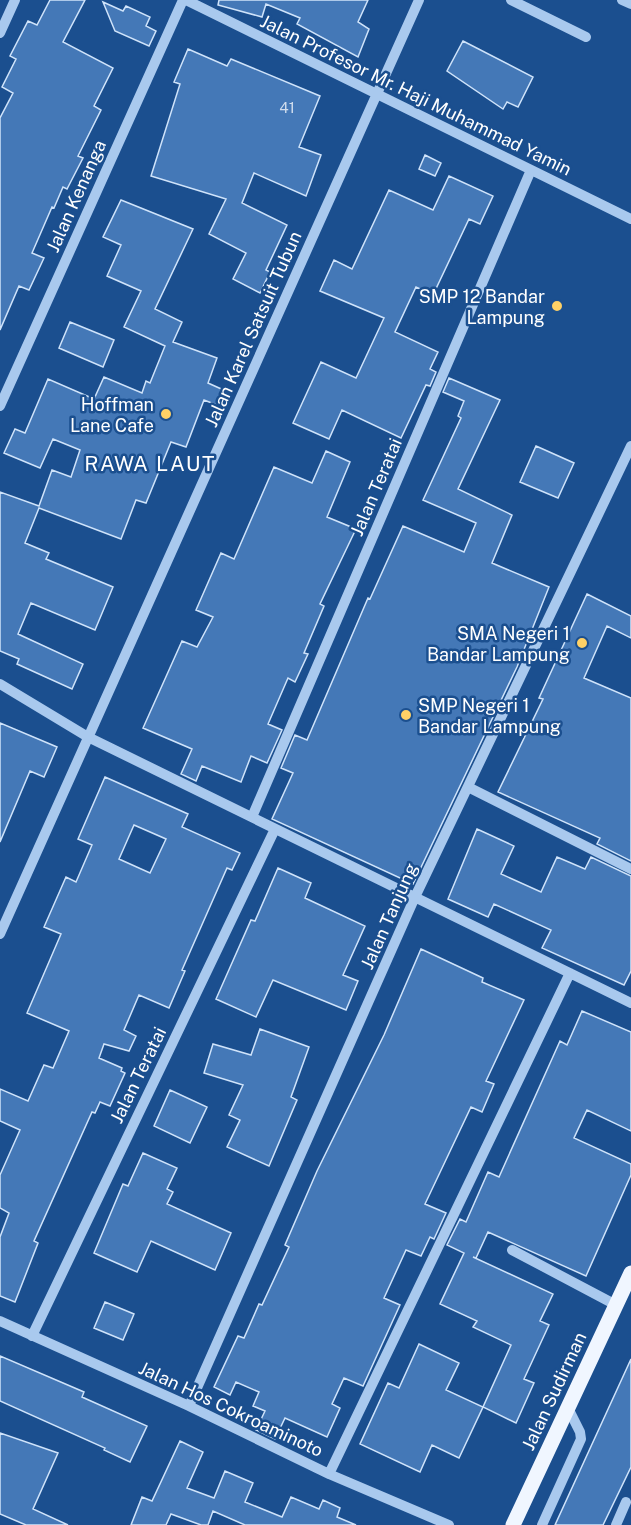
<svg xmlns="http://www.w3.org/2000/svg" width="631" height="1525" font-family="'Public Sans',sans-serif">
<rect width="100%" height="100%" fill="#1b4f8f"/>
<!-- building -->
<path fill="#4478b7" stroke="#cfe3fa" stroke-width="1.5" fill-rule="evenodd" d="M50,0H85L63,42L113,68L94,106L101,110L78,156L83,158L67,189L63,187L54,208L52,207L32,253L44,258L29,290L19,286L0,330V118L13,93L2,87L16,59L10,56L28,21L37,25Z
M219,0H368L358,22L369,29L358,57L297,24L300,18L266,4L262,17L218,5Z
M103,2L123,11L126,6L150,17L146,26L156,31L149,46L115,31Z
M463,41L533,77L518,107L507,102L503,109L447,71Z
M188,49L227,66L231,59L320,96L299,147L321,155L306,196L254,173L242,203L287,225L266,270L270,272L260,293L233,279L246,253L209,234L226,199L151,176L180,84L174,82Z
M425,155L441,163L435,176L419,169Z
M449,176L493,196L480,224L469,219L433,295L416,287L395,332L438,352L430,369L436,372L430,386L426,385L401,438L342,410L329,439L293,423L321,362L356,378L384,318L320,291L334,260L352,269L389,190L433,210Z
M121,200L193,229L155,309L182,322L173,342L217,358L208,383L228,392L222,407L204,400L186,447L171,442L146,503L136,500L121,539L39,508L25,543L49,553L46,559L113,587L95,630L31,603L18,634L83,664L72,689L17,664L19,659L0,651V492L39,506L52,470L71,477L80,450L53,439L40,468L4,453L15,429L25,433L48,379L94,399L104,377L142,393L146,381L150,383L165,346L124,327L141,291L107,276L121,245L103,237Z
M70,322L114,340L103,367L59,348Z
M449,378L500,400L458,489L512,515L492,563L549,587L517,667L413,884L272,819L293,773L281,768L295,735L307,740L368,598L370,599L403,526L464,552L476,523L423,500L461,418L458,416L464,401L443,392Z
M536,446L574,463L558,498L520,482Z
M326,451L350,462L327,517L356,529L320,604L324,606L304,653L308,654L295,682L288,678L268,724L282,730L267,763L251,756L241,782L202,766L196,781L181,774L192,749L143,728L182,641L197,647L213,617L196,610L221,553L234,559L274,467L312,483Z
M587,594L631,616V638L607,626L584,678L631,698V861L597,844L600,838L498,792L543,699L539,698Z
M0,723L57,747L44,777L30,771L0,842Z
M105,777L188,814L182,827L240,853L232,870L227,868L182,970L185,971L169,1008L139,995L124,1030L136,1036L129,1051L104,1044L99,1058L122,1068L121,1071L125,1073L110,1106L100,1102L95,1113L92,1112L34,1241L38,1243L15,1302L0,1296V1237L9,1213L0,1208V1175L20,1130L0,1121V1089L28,1101L44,1065L53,1068L69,1031L27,1013L61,934L44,927L66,877L76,882L92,845L78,839ZM134,825L166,839L150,873L119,859Z
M477,829L514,846L501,874L541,892L557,857L585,869L591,857L631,876V971L624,985L542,948L551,930L494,904L488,917L448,899Z
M278,868L311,883L305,898L365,926L343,975L358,981L346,1010L273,980L256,1017L216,999L251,920L255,921Z
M421,949L483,978L482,982L524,1000L486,1081L494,1084L482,1112L471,1107L425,1204L446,1213L434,1239L430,1237L421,1256L406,1250L384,1298L400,1305L363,1386L344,1378L332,1404L340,1408L327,1437L285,1418L275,1439L256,1430L265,1411L253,1406L259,1392L236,1382L230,1395L214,1387L238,1336L244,1338L259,1304L262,1305L289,1247L285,1245L317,1171L384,1035Z
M582,1011L631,1032V1131L587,1110L574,1138L631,1164V1175L586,1276L488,1232L476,1258L473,1257L553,1294L540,1321L549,1325L524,1379L534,1383L516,1423L483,1407L511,1345L473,1327L477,1321L440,1304L464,1253L447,1245L460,1219L466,1222L488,1172L499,1177L560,1041L567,1045Z
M260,1029L309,1047L291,1097L297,1100L269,1166L227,1147L240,1120L229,1115L243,1085L204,1073L213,1044L251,1055Z
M170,1090L207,1107L190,1143L154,1126Z
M143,1153L177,1168L167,1189L173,1192L167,1204L231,1233L215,1270L151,1241L137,1272L94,1253L123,1184L128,1186Z
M105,1302L134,1314L123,1340L94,1328Z
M419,1344L459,1363L446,1390L483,1407L459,1458L432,1445L420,1472L360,1444L388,1383L399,1388Z
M0,1356L84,1392L82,1397L147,1426L130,1462L104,1450L105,1448L0,1401Z
M631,1359V1467L603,1525H555Z
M0,1433L58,1453L33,1509L68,1525H26L0,1514Z
M180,1441L203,1452L187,1488L214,1498L225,1471L253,1483L245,1502L282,1517L291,1497L319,1509L323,1500L340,1508L337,1517L356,1525H245L213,1511L208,1525H201L171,1514L166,1525H131L142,1497L152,1501Z"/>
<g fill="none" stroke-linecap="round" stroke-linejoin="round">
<!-- minor -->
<path stroke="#a9c9ee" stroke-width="10" d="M186,0L631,219
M511,0L586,37
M622,0L631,4
M0,33L15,0
M0,406L183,0
M0,684L88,737L631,1003
M468,787L631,869
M252,817L531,170
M0,934L419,0
M512,1250L616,1305
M0,1321L189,1406L329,1474L449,1525
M32,1336L275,829
M189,1406L415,897L631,446
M329,1474L570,973
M542,1525L581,1439L580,1432L568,1408
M616,1525L626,1502"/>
<!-- major -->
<path stroke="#f0f6ff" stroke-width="15" d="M513,1525L631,1273"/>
</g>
<!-- markers -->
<g fill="#ffd166" stroke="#1b4f8f" stroke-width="2">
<circle cx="557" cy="306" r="6"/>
<circle cx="166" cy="414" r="6"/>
<circle cx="582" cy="643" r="6"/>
<circle cx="406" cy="715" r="6"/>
</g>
<g text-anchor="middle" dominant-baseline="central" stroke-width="5" stroke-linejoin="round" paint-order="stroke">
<!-- number labels -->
<g font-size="15" fill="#d0dded">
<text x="287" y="107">41</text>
</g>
<!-- street labels -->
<g font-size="18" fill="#fff" stroke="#1b4f8f">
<text transform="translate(416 95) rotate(26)">Jalan Profesor Mr. Haji Muhammad Yamin</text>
<text transform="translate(76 196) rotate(-66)">Jalan Kenanga</text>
<text transform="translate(253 329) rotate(-66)">Jalan Karel Satsuit Tubun</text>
<text transform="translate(376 487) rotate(-67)">Jalan Teratai</text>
<text transform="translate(389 916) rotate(-66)">Jalan Tanjung</text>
<text transform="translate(138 1075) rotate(-64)">Jalan Teratai</text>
<text transform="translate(554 1391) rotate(-65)">Jalan Sudirman</text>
<text transform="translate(231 1409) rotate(25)">Jalan Hos Cokroaminoto</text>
</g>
<!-- poi labels -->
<g font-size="18" fill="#fff" stroke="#1b4f8f" text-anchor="end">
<text x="545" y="296">SMP 12 Bandar<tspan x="545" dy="21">Lampung</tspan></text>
<text x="154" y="404">Hoffman<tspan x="154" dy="21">Lane Cafe</tspan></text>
<text x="570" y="633">SMA Negeri 1<tspan x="570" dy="21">Bandar Lampung</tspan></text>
<text x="418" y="705" text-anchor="start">SMP Negeri 1<tspan x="418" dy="21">Bandar Lampung</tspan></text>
</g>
<!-- quarter labels -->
<g font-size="21" letter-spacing="1.5" fill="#fff" stroke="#1b4f8f">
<text x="150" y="463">RAWA LAUT</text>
</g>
</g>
</svg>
